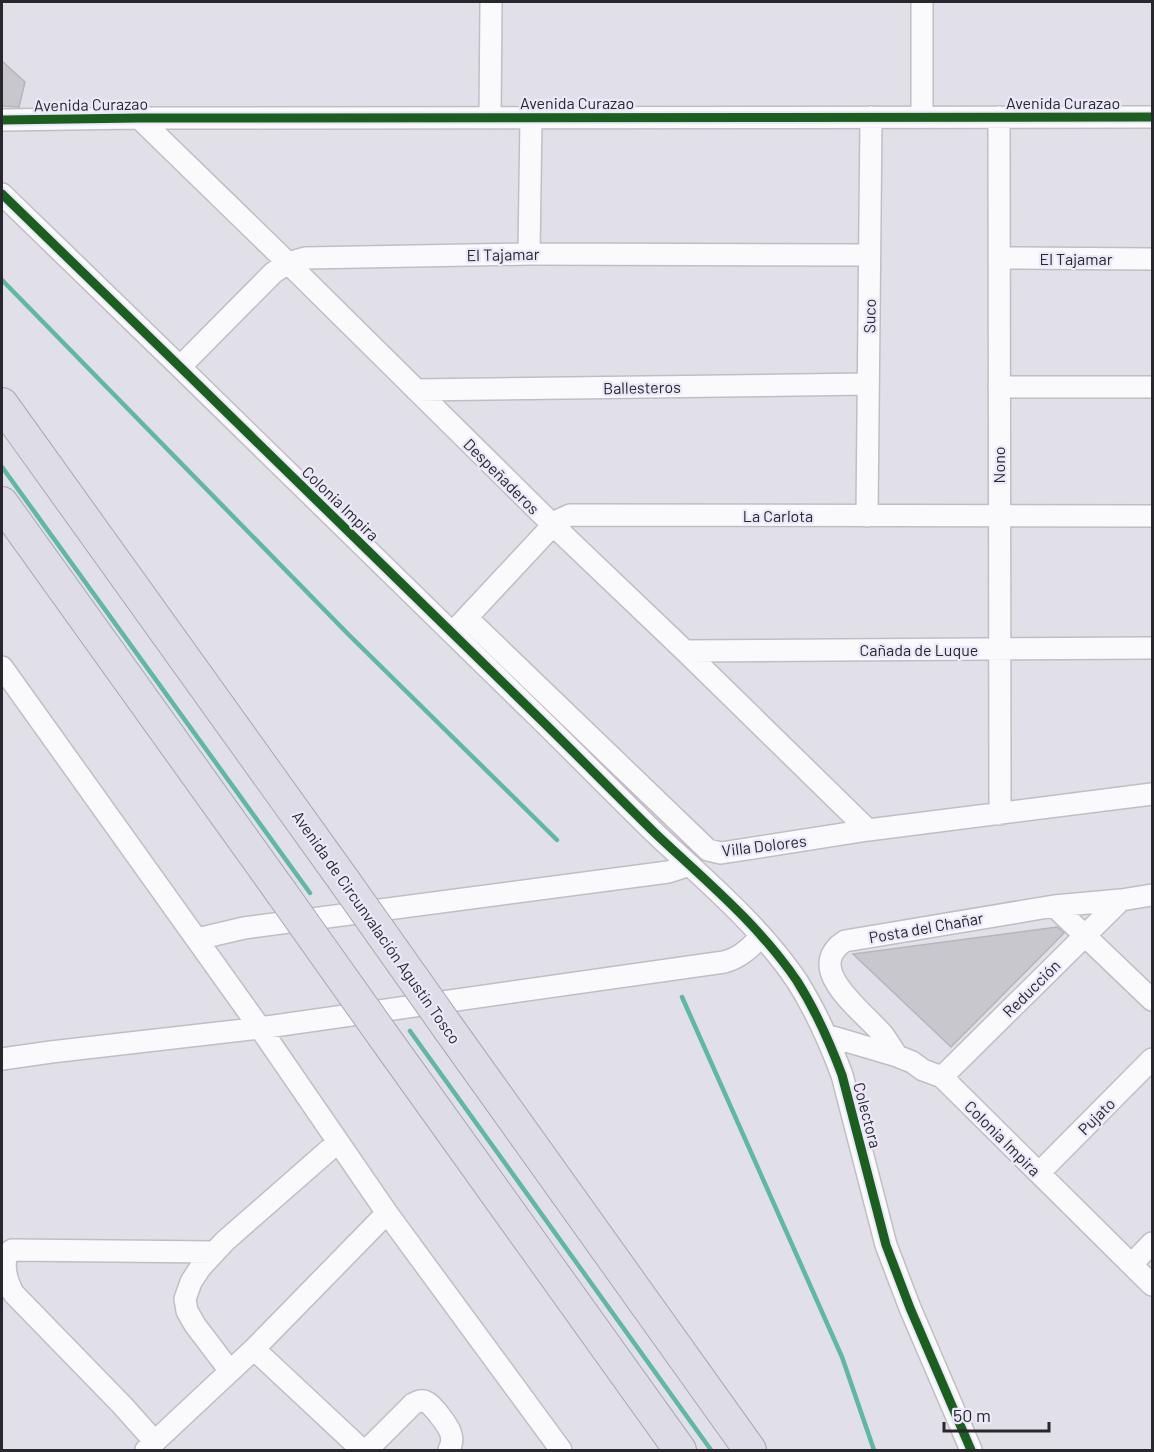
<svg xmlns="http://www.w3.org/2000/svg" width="1154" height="1452" font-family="Barlow,sans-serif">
<rect width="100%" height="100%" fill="#e1e0e8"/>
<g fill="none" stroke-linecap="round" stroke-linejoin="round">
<!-- stream -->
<path stroke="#62b7a3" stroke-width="4.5" d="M2,280L348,634L557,840
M2,467L310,893
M682,997L842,1357L874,1450
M410,1031L711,1450"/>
</g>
<!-- building -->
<path fill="#c8c7cd" stroke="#b6b5bb" stroke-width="1.5" d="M2,61L25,82L19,107L2,106Z
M1057,927L1064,933L951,1047L853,954Z"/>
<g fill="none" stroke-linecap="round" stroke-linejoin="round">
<defs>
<path id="minor" d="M490,117L491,2
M922,117V2
M999,117L1000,814
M139,118L288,263L553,525L685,651L868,830
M2,120L139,118L1152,117
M2,194C180,367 358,539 535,714C576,754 616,795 657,835C706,881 759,925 797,981C816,1011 830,1043 842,1075L886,1245L910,1308L971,1450
M529,254L531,117
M999,258L1152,259
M180,367L273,273L288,263L305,258L529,254L869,255
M999,387H1152
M416,390L868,384
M867,516L871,117
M467,618L708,850L721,853L868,830L1152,794
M457,628L553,525L561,519L570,515L1152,516
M685,651L1152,648
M2,667L260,1028L387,1213L561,1450
M1054,906L1152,1000
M197,939L244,928L668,872L690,865
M826,1035L897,1056L912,1062L923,1070L942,1077L1152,1285
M897,1056C893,1050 889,1043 884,1036C866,1013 801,969 845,941L1054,906L1121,900L1152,895
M2,1059L51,1052L260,1028L724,962C740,958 750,948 761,936
M942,1077L1121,900
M1039,1173L1152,1059
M1132,1264L1152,1243
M254,1349L362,1450
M230,1371L195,1325L187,1311L185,1299L191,1282L200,1268L225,1241L338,1142
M155,1442L122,1405L14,1294C6,1281 0,1258 12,1250L215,1252
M146,1450L254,1349L387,1213
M367,1450L413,1404C417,1402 422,1399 426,1402C430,1403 434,1409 437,1412C446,1424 457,1435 449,1450"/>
<path id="highway" d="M2,404L345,882
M2,503L281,892
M449,1029L750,1450
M384,1037L680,1450"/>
</defs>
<!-- minor casing -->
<use href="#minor" stroke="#bfbec5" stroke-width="24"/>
<!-- highway casing -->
<use href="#highway" stroke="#aaa7b5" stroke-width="34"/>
<!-- minor -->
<use href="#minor" stroke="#fafafc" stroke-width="21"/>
<!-- highway -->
<use href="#highway" stroke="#dedce6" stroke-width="32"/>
<defs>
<path id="highway-bridge" d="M345,882L449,1029
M281,892L384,1037"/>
</defs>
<!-- highway-bridge casing -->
<use href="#highway-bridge" stroke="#aaa7b5" stroke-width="34" stroke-linecap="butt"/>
<!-- highway-bridge -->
<use href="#highway-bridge" stroke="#dedce6" stroke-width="32"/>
<defs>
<path id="cycleway" d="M2,120L139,118L1152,117
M2,194C180,367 358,539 535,714C576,754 616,795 657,835C706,881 759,925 797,981C816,1011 830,1043 842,1075L886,1245L910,1308L971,1450"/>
</defs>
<!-- cycleway casing -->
<use href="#cycleway" stroke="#ebe9f9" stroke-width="13"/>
<!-- cycleway -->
<use href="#cycleway" stroke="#1b5e20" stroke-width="9"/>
</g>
<g text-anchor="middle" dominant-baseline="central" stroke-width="4.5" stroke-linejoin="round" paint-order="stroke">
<!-- street labels -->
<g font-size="16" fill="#28272d" stroke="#ebe9f9">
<text x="577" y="102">Avenida Curazao</text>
<text x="1063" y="102">Avenida Curazao</text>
<text transform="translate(91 104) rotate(-1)">Avenida Curazao</text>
<text transform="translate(503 254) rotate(-1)">El Tajamar</text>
<text x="1076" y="258">El Tajamar</text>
<text transform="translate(869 316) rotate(-89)">Suco</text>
<text transform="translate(642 387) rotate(-1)">Ballesteros</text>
<text transform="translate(998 465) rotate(-90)">Nono</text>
<text transform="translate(502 476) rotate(45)">Despeñaderos</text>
<text transform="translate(341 503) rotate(44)">Colonia Impira</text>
<text x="778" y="515">La Carlota</text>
<text x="919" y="649">Cañada de Luque</text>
<text transform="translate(764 845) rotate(-7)">Villa Dolores</text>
<text transform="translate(377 927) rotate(55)">Avenida de Circunvalación Agustín Tosco</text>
<text transform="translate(926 927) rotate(-10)">Posta del Chañar</text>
<text transform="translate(1031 988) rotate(-45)">Reducción</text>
<text transform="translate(868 1115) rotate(75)">Colectora</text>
<text transform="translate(1096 1116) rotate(-45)">Pujato</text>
<text transform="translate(1003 1138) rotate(45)">Colonia Impira</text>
</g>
</g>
<!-- border -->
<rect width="1154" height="1452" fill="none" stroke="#28272d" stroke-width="6"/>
<!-- scale -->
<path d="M944 1422v9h105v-9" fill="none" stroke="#28272d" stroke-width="3"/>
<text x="953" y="1422" font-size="18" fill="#28272d" stroke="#ebe9f9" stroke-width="4.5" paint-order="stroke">50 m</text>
</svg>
